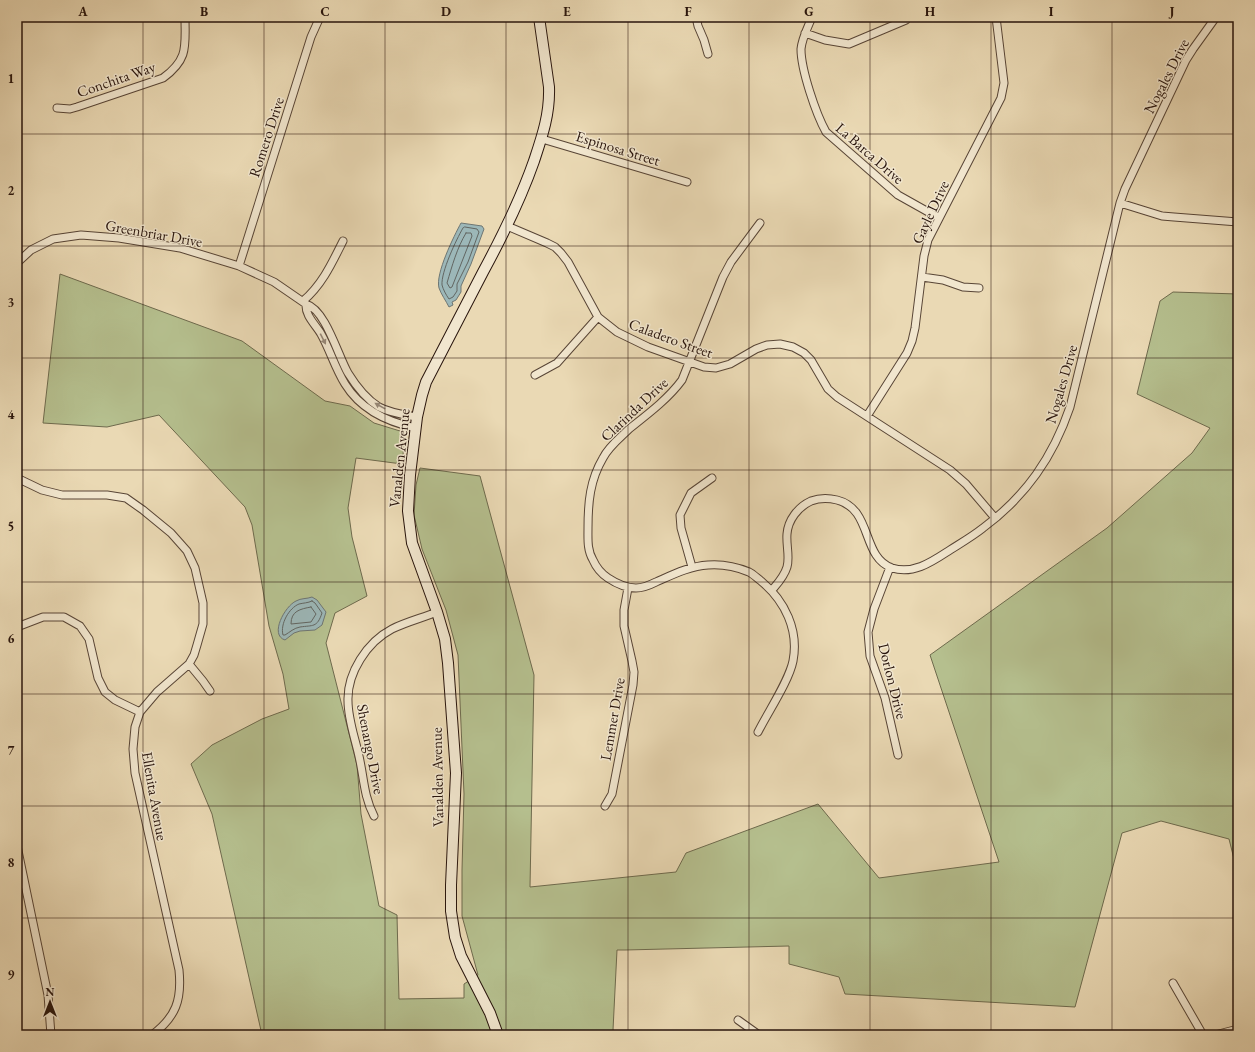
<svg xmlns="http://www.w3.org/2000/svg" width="1255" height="1052" font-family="'EB Garamond',serif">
<rect width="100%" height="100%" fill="#ead9b4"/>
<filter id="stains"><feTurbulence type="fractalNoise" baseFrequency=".005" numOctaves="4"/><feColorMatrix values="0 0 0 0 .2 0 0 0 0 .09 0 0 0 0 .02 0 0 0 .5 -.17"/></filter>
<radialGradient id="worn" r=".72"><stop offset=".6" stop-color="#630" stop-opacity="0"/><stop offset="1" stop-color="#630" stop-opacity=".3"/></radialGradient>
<!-- green -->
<path fill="#b5bf8e" stroke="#6e6a4d" d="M60,274L242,341L325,401L350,406L374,423L400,431L405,436L402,464L356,458L348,508L352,537L367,596L335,613L326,643L357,765L361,814L379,906L397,915L399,999L464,998V984L478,975L462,916V870L464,794L458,655L446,610L422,549L414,515L416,485L420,468L480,476L534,675L530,887L676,872L686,853L818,804L879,878L999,862L930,655L1107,528L1192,453L1210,428L1137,394L1160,301L1173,292L1238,294V864L1235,863L1229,839L1161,821L1122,833L1075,1007L845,994L839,977L789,964V946L625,950H617L613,1030L623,1035H262L212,814L191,764L212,745L262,719L289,709L283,674L269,626L252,525L245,507L159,415L107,427L43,423Z"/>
<!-- water -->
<path fill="#9cb7b8" stroke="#6e7673" d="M461,223L482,226L484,229L471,264L461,286V292L456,300L452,302L453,305L449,307C446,301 441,294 439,288C435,274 454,236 461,223Z
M312,597L317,600L326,612L322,625L315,630L300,631L294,633L285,640C269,635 285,606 296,601C301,598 307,599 312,597Z"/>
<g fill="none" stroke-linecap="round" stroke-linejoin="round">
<!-- shore -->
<path stroke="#626662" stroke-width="1" d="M465,227L477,229L479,232L468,262L457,284V291L453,297L449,299C446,295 443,289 442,285C441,272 456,240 463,228Z
M466,233H471L472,236L452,287L450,288L447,283C452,266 457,248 466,233Z
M312,601L315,603L322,613C317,628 313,625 300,627C294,628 290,632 285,635H283C280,624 289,608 299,604C303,603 308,603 312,601Z
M311,607L316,614L311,622L291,624C291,611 300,609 311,607Z"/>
<defs>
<path id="street" d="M696,17L698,26L704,40L708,54
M812,17C808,27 802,38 801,49C801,70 816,114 826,132L898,195L939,218
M805,33L825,40L849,44L906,20
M57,108L70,109L77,107L163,78C189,59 185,46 185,17
M542,139L687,182
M1120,203L1162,216L1174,217L1238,222
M507,226L547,243L555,247L561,253L568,262L598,317L617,332L648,347L704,367L716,368L730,364L756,349L767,345L780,344L793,347L804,353L811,360L828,389L837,397L950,470L966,484L995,518
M17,263L31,250L53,239L81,235L119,238L180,248L239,266L274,282L306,304C326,310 338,356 348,373C356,386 366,399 379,407C390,413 405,415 417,417
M239,266L311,37L320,17
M922,277L943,280L963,287L979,288
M303,301C322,285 332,263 343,241
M306,304C305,316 316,325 321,334C330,350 335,368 345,384C361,410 387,422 416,428
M535,375L557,363L598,317
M867,416L907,353L912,341L915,328L924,256L928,240L1001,98L1004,83L996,17
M17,478L42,490L62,495H107L126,498L143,510L171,533L187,551L195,568L203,603V624L197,645L194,655L189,664L157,692L140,712L135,727L133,749L135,773L179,970C182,1000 176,1017 152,1035
M692,567L681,528L680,515L691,493L712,478
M890,567L874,609L868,632L870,656L885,698L898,755
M772,590C778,583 784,577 787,567C790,557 786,545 787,534C788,520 798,507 811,501C819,498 829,498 837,500C873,509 861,557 892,568C914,575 933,561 950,550C961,543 973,536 983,528C1026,496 1053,457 1070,407L1120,203L1125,189L1186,60L1193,49L1216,17
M17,627L43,617H64L80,626L89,639L98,678L105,692L115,700L140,712
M189,664L203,681L210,691
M758,732C768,712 789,681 793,661C799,630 785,601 761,581C757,578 753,574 749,572C737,567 721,564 708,565C690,566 672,575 656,582C650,585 643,588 636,588C625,588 617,584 608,578C602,574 596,567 593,560C587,550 588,539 588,528C588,502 590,480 603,458C609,446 620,438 629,429C648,414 668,399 682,380L723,277L731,262L760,223
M605,806L612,794L633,685L634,672L632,661L624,626V610L628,588
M374,816C363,795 364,775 358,752C354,735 348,718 348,701C347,673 367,642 392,629C406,622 422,618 437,612
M17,846L48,995L51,1035
M1173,983L1203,1035
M738,1020L759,1035
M1215,1035L1238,1029"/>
<path id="secondary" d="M498,1035L490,1013L461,956L455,937L451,911V885L456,773L448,663L445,639L437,612L412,543L408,511L410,475L417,417L422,395L426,382C445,346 464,309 483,272C503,235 520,201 534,161C542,137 550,114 549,87L539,17"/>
</defs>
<!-- street casing -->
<use href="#street" stroke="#584536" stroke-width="9"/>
<!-- secondary casing -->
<use href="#secondary" stroke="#28140c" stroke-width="12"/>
<!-- street -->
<use href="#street" stroke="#f1e6ce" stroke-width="7"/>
<!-- secondary -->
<use href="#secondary" stroke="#f1e6ce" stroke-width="10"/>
</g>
<!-- one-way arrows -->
<defs><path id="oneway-solid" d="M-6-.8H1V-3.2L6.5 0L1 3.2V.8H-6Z"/></defs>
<g fill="#978877">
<use href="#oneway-solid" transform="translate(323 339) rotate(63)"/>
<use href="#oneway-solid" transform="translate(380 406) rotate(-151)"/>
</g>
<!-- grid -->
<path fill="none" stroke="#28140c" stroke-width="1" stroke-opacity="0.55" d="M143,17V1035M264,17V1035M385,17V1035M506,17V1035M628,17V1035M749,17V1035M870,17V1035M991,17V1035M1112,17V1035M17,134H1238M17,246H1238M17,358H1238M17,470H1238M17,582H1238M17,694H1238M17,806H1238M17,918H1238"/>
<g text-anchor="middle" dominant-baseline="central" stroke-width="3" stroke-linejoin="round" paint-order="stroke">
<!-- street labels -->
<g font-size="15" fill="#28140c" stroke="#f1e6ce">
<text transform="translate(1166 76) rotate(-63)">Nogales Drive</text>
<text transform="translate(116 79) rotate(-19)">Conchita Way</text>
<text transform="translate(266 137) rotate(-72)">Romero Drive</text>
<text transform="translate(618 148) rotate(17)">Espinosa Street</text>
<text transform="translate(870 153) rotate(41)">La Barca Drive</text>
<text transform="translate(930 212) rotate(-65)">Gayle Drive</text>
<text transform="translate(154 233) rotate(10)">Greenbriar Drive</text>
<text transform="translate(671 338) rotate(20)">Caladero Street</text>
<text transform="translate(1061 384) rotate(-74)">Nogales Drive</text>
<text transform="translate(634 409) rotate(-43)">Clarinda Drive</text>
<text transform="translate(399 458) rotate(-84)">Vanalden Avenue</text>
<text transform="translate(893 681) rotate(76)">Dorlon Drive</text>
<text transform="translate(612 719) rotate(-80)">Lemmer Drive</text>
<text transform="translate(371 749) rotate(79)">Shenango Drive</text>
<text transform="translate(437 777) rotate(-91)">Vanalden Avenue</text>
<text transform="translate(155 796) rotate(80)">Ellenita Avenue</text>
</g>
</g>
<!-- margin -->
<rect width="1255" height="1052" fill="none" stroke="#ead9b4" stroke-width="44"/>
<!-- north arrow -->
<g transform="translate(50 1002)" stroke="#f1e6ce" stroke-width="3" paint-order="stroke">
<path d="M0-3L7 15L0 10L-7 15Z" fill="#28140c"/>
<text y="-6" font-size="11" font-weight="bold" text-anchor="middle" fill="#28140c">N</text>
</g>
<rect x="22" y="22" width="1211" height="1008" fill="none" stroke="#28140c" stroke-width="1.5"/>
<g font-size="13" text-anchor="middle" font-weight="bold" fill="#28140c">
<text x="83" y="16">A</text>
<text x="204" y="16">B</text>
<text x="325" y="16">C</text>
<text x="446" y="16">D</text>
<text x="567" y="16">E</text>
<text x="688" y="16">F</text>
<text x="809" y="16">G</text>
<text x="930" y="16">H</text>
<text x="1051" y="16">I</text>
<text x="1172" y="16">J</text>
<text x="11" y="83">1</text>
<text x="11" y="195">2</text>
<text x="11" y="307">3</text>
<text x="11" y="419">4</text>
<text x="11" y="531">5</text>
<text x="11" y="643">6</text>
<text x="11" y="755">7</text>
<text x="11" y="867">8</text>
<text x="11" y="979">9</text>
</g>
<rect width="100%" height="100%" filter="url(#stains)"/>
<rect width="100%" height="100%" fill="url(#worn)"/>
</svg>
